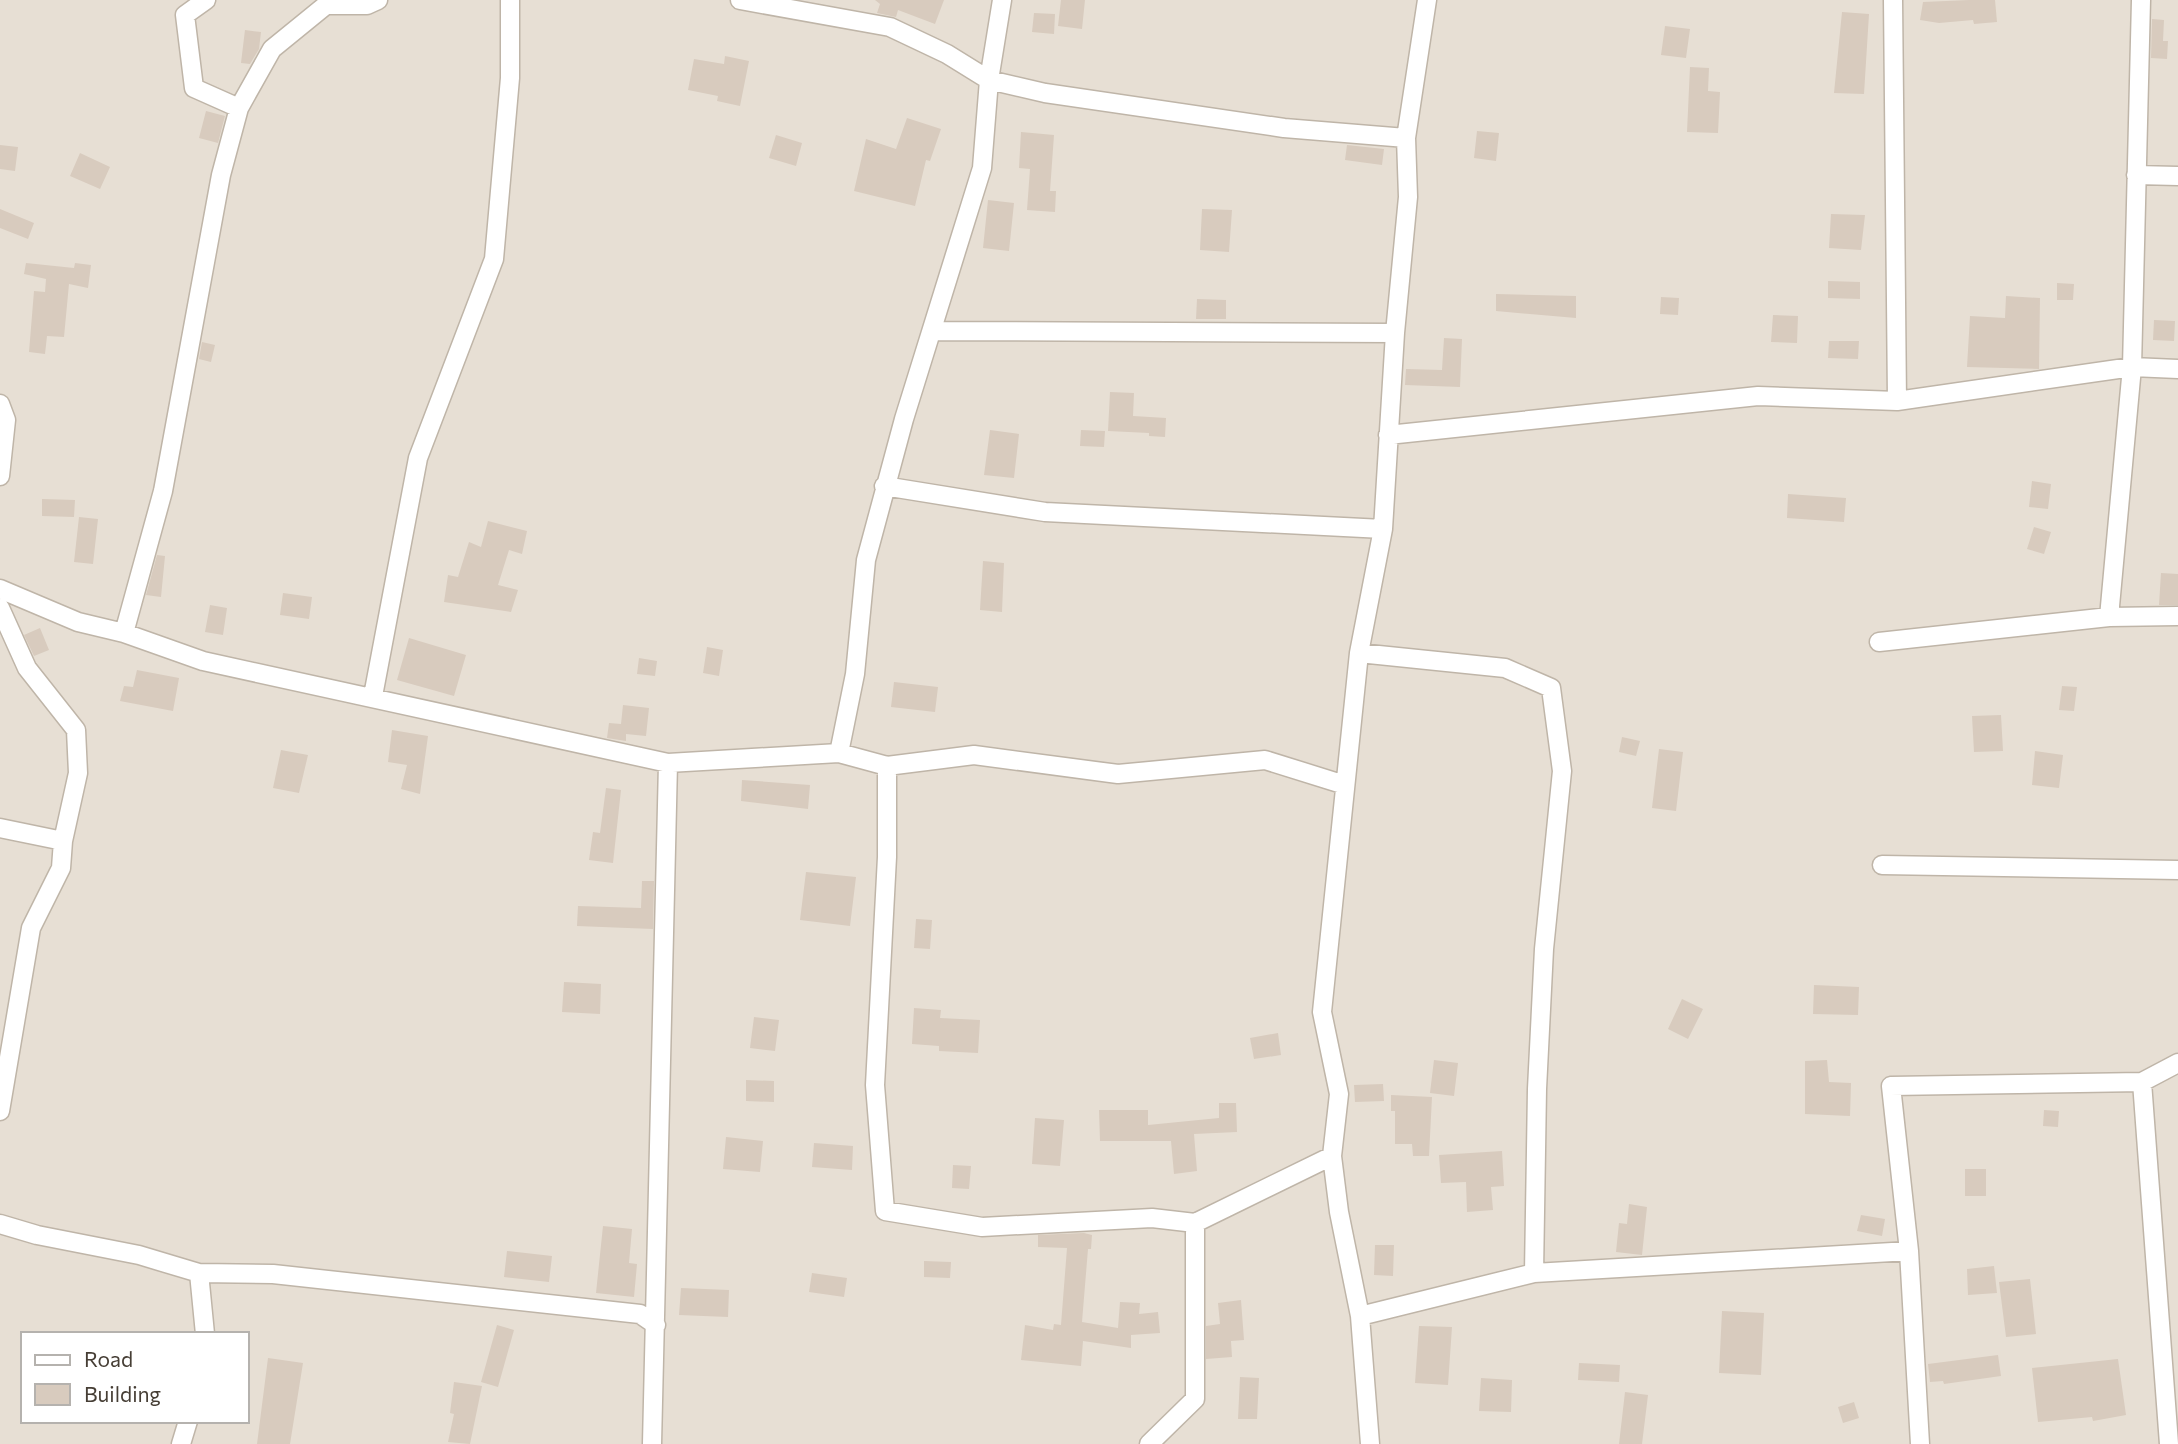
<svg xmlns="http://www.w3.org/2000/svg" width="2178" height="1444" font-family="Commissioner,sans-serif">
<rect width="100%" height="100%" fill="#f3eee6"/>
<!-- residential -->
<path fill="#e7dfd4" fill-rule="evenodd" d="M0,0H2178V1444H0ZM23,1334H247V1421H23Z"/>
<!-- building -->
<path fill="#d8cbbe" d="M875,0H944L935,24L898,10L896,17L877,13L880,4Z
M1061,0H1085L1082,29L1058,26Z
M1969,0H1995L1997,22L1974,24L1973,20L1939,23L1920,20L1923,2Z
M1842,12L1869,14L1864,94L1834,93Z
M1034,13L1055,14L1054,34L1032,32Z
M2152,19L2164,20L2163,41H2168L2167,59L2151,58Z
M1665,26L1690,29L1686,58L1661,55Z
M245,30L261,32L259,49L250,64L241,63Z
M725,56L749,61L740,106L717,101L718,96L688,90L694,59L724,64Z
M1690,67L1709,68L1708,91L1720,92L1718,133L1687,132Z
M206,111L225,116L218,143L199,138Z
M907,118L941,129L930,161L926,160L915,206L854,191L866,139L896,149Z
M1477,131L1499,133L1496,161L1474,158Z
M1021,132L1054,135L1050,191H1056L1055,212L1027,210L1030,169L1019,168Z
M776,135L802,143L796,166L769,158Z
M0,145L18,147L15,171L0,169Z
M1347,145L1384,149L1382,165L1345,160Z
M80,153L110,167L100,189L70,176Z
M988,200L1014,203L1009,251L983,248Z
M0,209L34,223L28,239L0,228Z
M1202,209L1232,210L1229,252L1200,250Z
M1831,214L1865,215L1861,250L1829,248Z
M26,263L74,268L75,263L91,265L88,288L69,284L64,337L47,336L45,354L29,352L34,291L45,292L46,279L24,274Z
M1828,281L1860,282V299L1828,298Z
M2057,283L2074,284L2073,300H2057Z
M1496,294L1576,296V318L1496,311Z
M2006,296L2040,298L2039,369L1967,367L1970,316L2005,318Z
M1661,297L1679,298L1678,315L1660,314Z
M1197,299L1226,300V319H1196Z
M1773,315L1798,316L1797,343L1771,342Z
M2154,320L2175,321L2174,341L2153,340Z
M1444,338L1462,339L1460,387L1405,385L1406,369L1442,370Z
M1829,341H1859L1858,359L1828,358Z
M202,342L215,345L211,362L199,359Z
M1110,392L1134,393L1133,416L1166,418L1165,437L1149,436V433L1108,431Z
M990,430L1019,434L1014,478L984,475Z
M1081,430L1105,431L1104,447L1080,446Z
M2032,481L2051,484L2048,509L2029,507Z
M1788,494L1846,498L1844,522L1787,518Z
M42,499L75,500L74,517L42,516Z
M79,517L98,519L93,564L74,562Z
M488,521L527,531L522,554L509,550L498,585L518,590L511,612L444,602L448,575L458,577L469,542L481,547Z
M2034,527L2051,532L2044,554L2027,549Z
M157,555L165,556L161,597L146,595Z
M983,561L1004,563L1002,612L980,610Z
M2161,573L2178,574V605H2159Z
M283,593L312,597L309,619L280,615Z
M210,605L227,608L223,635L205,632Z
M40,628L49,650L34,656L24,635Z
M409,638L466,655L454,696L397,680Z
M707,647L723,650L719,676L703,673Z
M639,658L657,661L655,676L637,674Z
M137,670L179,678L173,711L120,701L124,686L133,687Z
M894,682L938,687L935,712L891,707Z
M2062,686L2077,687L2074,711L2059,710Z
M623,705L649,708L646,736L626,734V741L607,738L609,723L621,724Z
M2001,715L2003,751L1974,752L1972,716Z
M392,730L428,736L420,794L401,789L407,765L388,762Z
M1622,737L1640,741L1636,756L1619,752Z
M1659,749L1683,752L1676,811L1652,808Z
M281,750L308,755L299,793L273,788Z
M2035,751L2063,755L2059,788L2032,785Z
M742,780L810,785L808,809L741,801Z
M606,788L621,790L613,863L589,860L593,832L600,833Z
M806,872L856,877L850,926L800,920Z
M642,881H654L653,929L577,926L578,906L641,908Z
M916,919L932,920L930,949L914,948Z
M564,982L601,984L600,1014L562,1012Z
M1814,985L1859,987L1858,1015L1813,1014Z
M1682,999L1703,1009L1688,1039L1668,1029Z
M914,1008L941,1010L940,1018L980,1020L978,1053L939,1051V1046L912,1044Z
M754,1017L779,1020L775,1051L750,1048Z
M1278,1033L1281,1055L1254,1059L1250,1038Z
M1434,1060L1458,1063L1454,1096L1430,1093Z
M1827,1060L1829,1082L1851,1083L1850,1116L1805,1114V1061Z
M746,1080L774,1081V1102L746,1101Z
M1383,1084L1384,1101L1355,1102L1354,1085Z
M1391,1095L1432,1097L1429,1156H1413L1412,1144H1395V1111H1391Z
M1219,1103H1236L1237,1132L1194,1134L1197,1171L1174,1174L1171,1141H1100L1099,1110H1148V1125L1219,1118Z
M2044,1110L2059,1111L2058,1127L2043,1126Z
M1035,1118L1064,1120L1060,1166L1032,1164Z
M726,1137L763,1141L760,1172L723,1169Z
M814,1143L853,1146L852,1170L812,1167Z
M1502,1151L1504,1186L1491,1187L1493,1210L1467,1212L1466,1182L1441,1183L1439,1155Z
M953,1165L971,1166L969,1189L952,1188Z
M1965,1169H1986V1196H1965Z
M1629,1204L1647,1207L1642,1255L1616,1252L1619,1223L1627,1224Z
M1861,1215L1885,1219L1882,1236L1857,1231Z
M603,1226L632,1229L629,1263L637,1264L634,1297L596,1293Z
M1084,1233L1092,1235L1091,1249H1088L1082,1322L1118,1328L1120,1302L1140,1303L1139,1314L1158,1312L1160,1333L1131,1335V1348L1083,1341L1081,1366L1021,1360L1025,1325L1053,1330L1054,1324L1061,1325L1067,1248L1038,1247V1235Z
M1375,1245H1394L1393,1276L1374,1275Z
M507,1251L552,1256L549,1282L504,1277Z
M924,1261L951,1262L950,1278L924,1277Z
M1994,1266L1997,1293L1968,1295L1967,1269Z
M812,1273L847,1278L844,1297L809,1292Z
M2030,1279L2036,1334L2006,1337L1999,1282Z
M681,1288L729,1290L728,1317L679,1315Z
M1241,1300L1244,1340L1231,1341L1232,1357L1206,1359V1326L1220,1324L1218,1303Z
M1722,1311L1764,1313L1761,1375L1719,1373Z
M497,1325L514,1330L498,1387L481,1382Z
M1419,1326L1452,1327L1448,1385L1415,1383Z
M1998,1355L2001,1376L1944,1384L1943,1381L1930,1382L1928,1364Z
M268,1358L303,1363L290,1444H257Z
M2118,1359L2126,1415L2093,1421L2092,1417L2038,1422L2032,1368Z
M1579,1363L1620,1365L1619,1382L1578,1380Z
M1240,1377L1259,1378L1257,1419H1238Z
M1481,1378L1512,1380L1511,1412L1479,1411Z
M454,1382L482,1386L470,1444L448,1442L454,1414L450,1413Z
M1625,1392L1648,1395L1642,1444H1619Z
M1854,1402L1859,1418L1843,1423L1838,1407Z"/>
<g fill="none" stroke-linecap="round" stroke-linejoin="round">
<defs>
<path id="minor" d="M206,0L185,15L194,88L239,108
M740,0L890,27L947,54L989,80L1045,93L1284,128L1406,138
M1893,0L1897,401
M2136,175L2178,176
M932,331L1395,333
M0,404L6,420L0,476
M1388,435L1758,396L1897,401L2132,367L2178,369
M884,486L1045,512L1383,529
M0,589L78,622L124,633L163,491L221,175L239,108L272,49L326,5H367L378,0
M0,608L27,668L76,730L78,773L63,841L61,868L31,928L0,1111
M2109,617L2132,367L2141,0
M124,633L203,661L668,763L839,753L887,766L974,755L1118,774L1265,760L1345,785
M1879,642L2109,617L2178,616
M1359,653L1505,668L1551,688L1562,771L1544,949L1537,1089L1534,1273
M373,696L418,458L494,259L510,78V0
M839,753L855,674L866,560L904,419L982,168L989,80L1002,0
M887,766V857L875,1085L885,1211L982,1227L1152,1218L1195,1223L1332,1156
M0,828L63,841
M1882,865L2178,870
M2142,1082L2169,1444
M0,1224L37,1235L139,1255L199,1273L273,1274L640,1314L656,1325
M199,1273L205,1334
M1360,1316L1534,1273L1909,1251
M181,1444L188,1421
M652,1444L668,763
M1149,1444L1195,1399V1223
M1370,1444L1360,1316L1339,1212L1332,1156L1339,1094L1322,1012L1359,653L1383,529L1395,333L1408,197L1406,138L1427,0
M1920,1444L1909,1251L1891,1086L2142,1082L2178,1063"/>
</defs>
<!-- minor casing -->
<use href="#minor" stroke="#bfb5a8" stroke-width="21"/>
<!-- minor -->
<use href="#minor" stroke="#fff" stroke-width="18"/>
</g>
<!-- legend -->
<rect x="21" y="1332" width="228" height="91" fill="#ffffff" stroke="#b5b2ae" stroke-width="2"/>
<rect x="35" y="1355" width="35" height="10" fill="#ffffff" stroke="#b5b2ae" stroke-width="2"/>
<text x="84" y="1367" font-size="21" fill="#463e35">Road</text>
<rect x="35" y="1384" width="35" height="21" fill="#d8cbbe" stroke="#b5b2ae" stroke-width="2"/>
<text x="84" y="1402" font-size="21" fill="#463e35">Building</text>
</svg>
